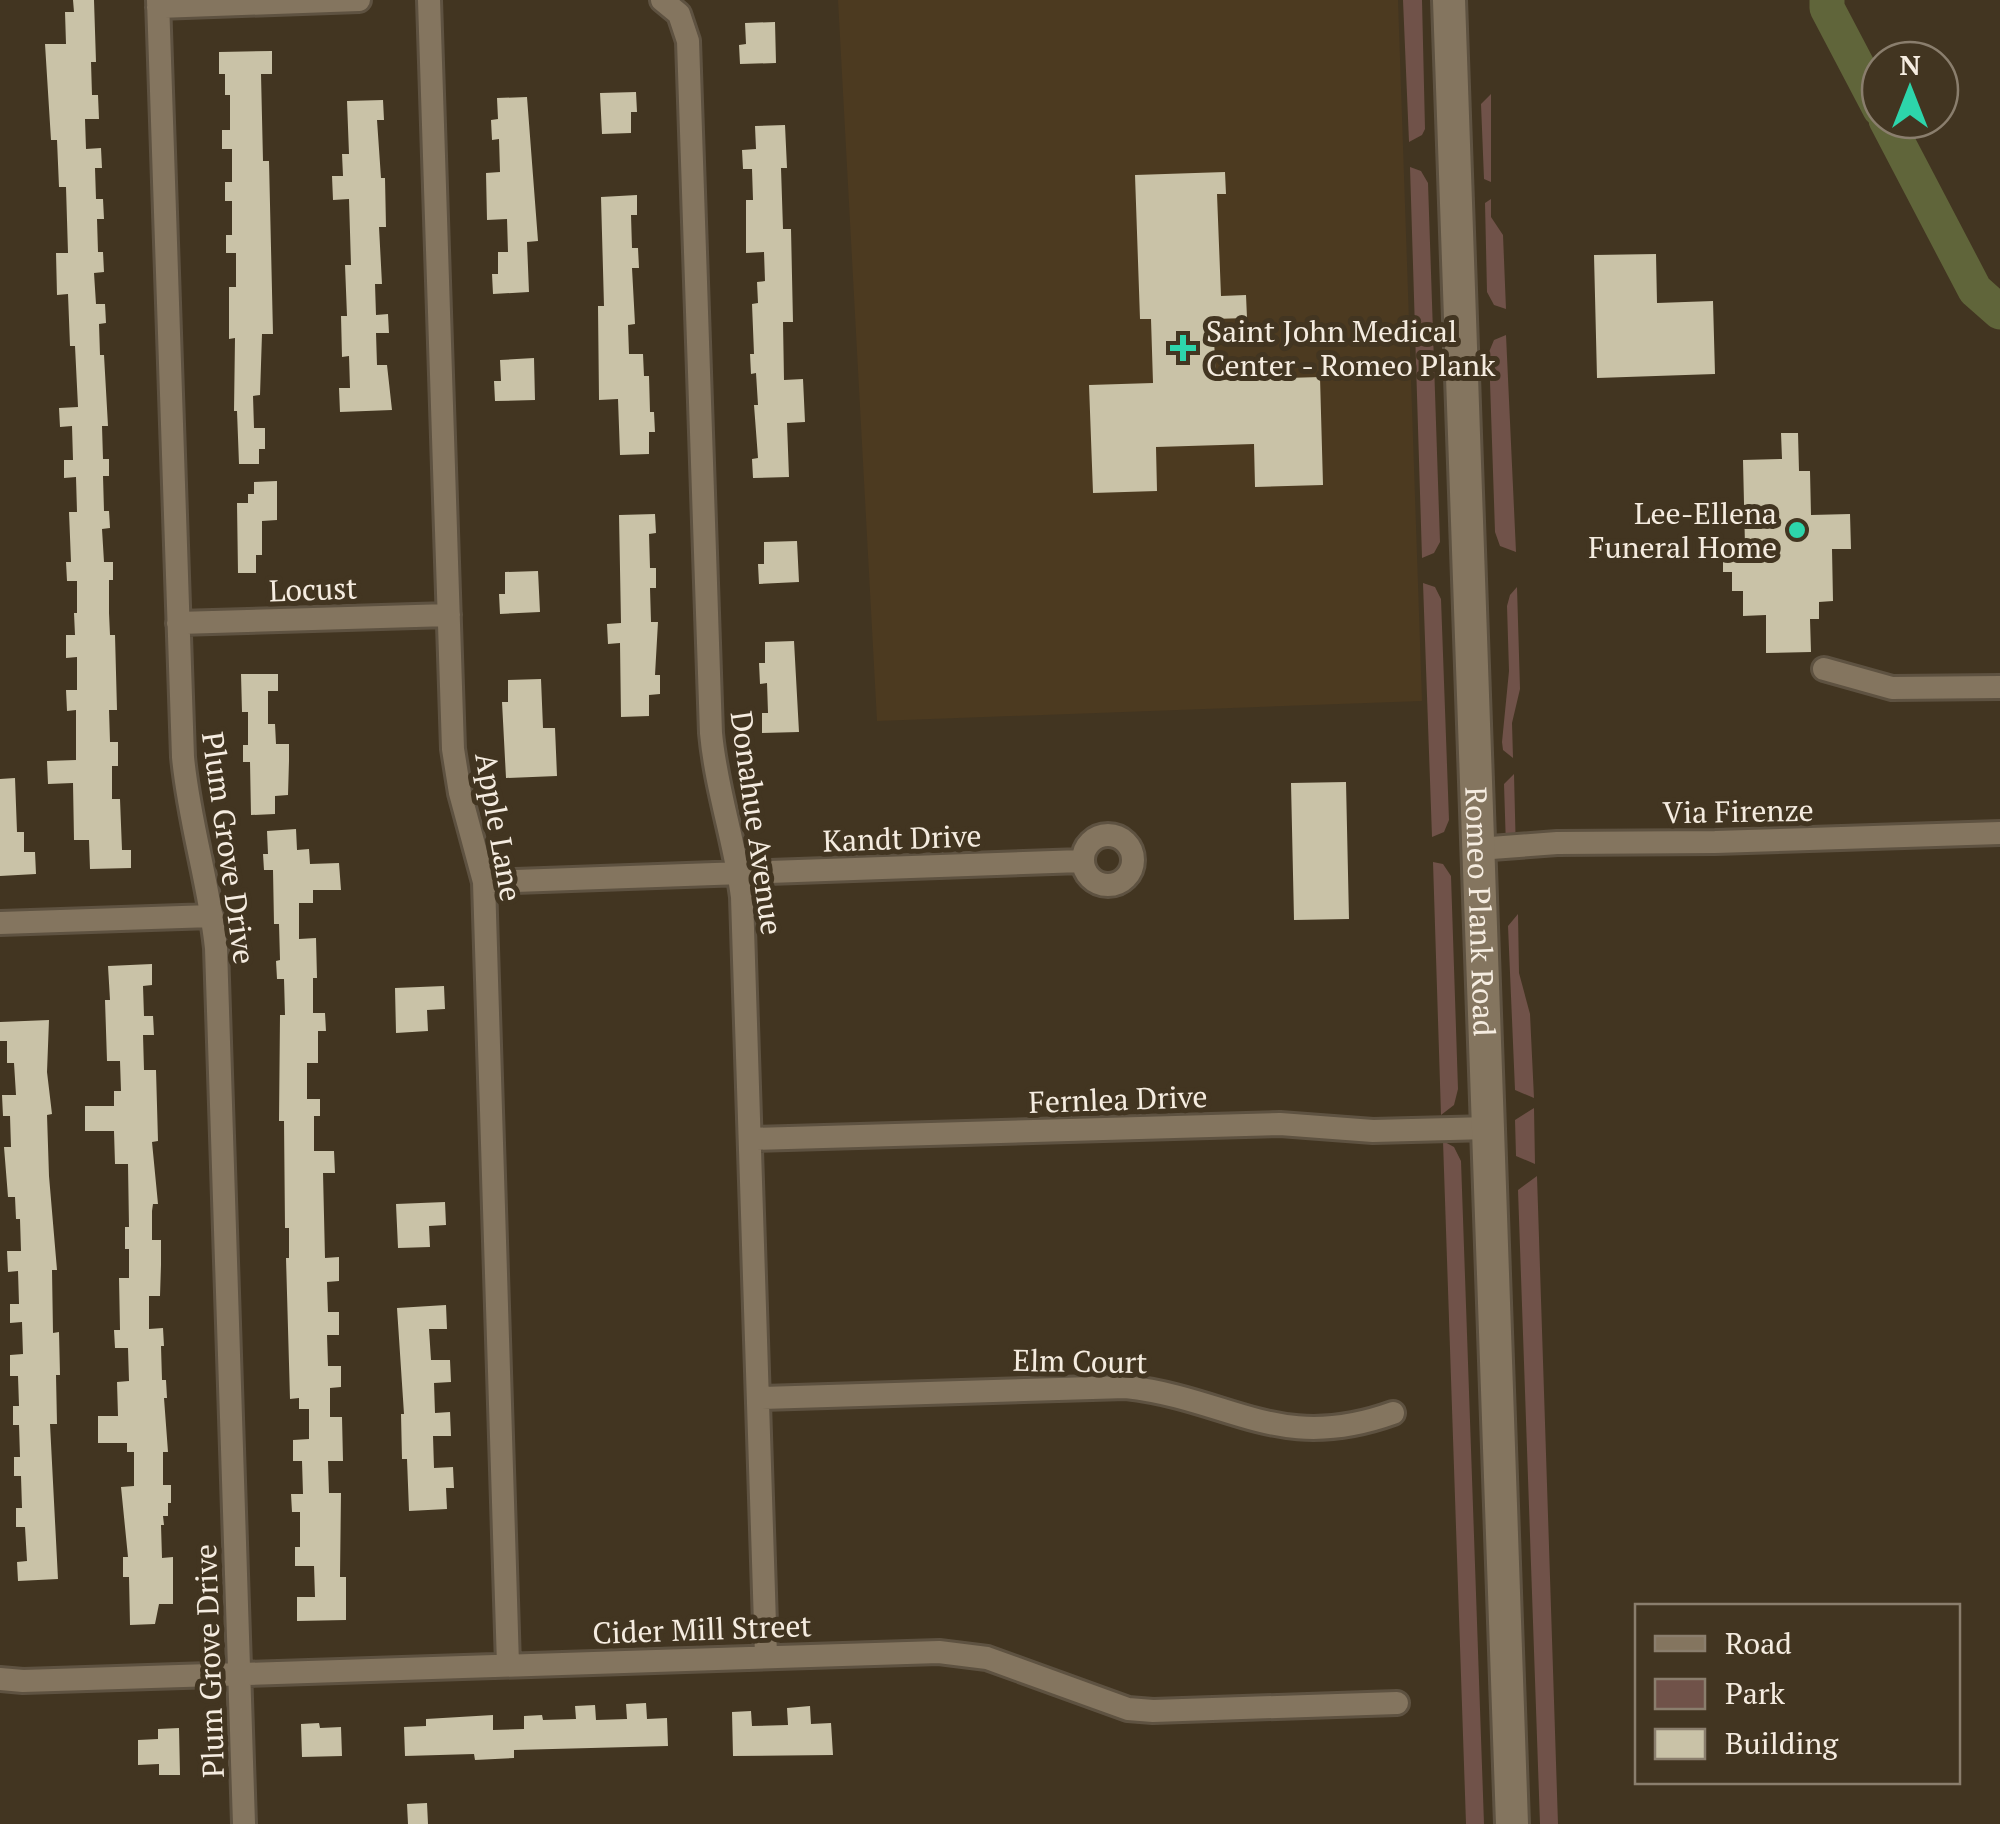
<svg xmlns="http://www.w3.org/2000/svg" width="2000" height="1824" font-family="'PT Serif',serif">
<rect width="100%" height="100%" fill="#423521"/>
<!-- built -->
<path fill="#4c3a20" d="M838,0H1398L1422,701L877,721Z"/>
<!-- green -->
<path fill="#705249" d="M1403,0H1422L1425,129L1422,135L1409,142Z
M1491,94V182L1484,179L1481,104Z
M1410,167L1421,171L1428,183L1440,542L1434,553L1422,558Z
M1491,199V217L1503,235L1506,309L1494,305L1487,292L1485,203Z
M1506,335L1516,552L1500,546L1495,532L1489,352L1494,340Z
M1423,583L1435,587L1441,599L1449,820L1444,832L1432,837Z
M1517,587L1520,689L1512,723L1513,758L1503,750L1502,742L1509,671L1507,606L1510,595Z
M1514,774L1516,855L1506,847L1504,784Z
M1433,862L1443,864L1451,876L1458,1089L1454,1105L1441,1115Z
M1518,914L1519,973L1530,1014L1534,1098L1515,1090L1508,926Z
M1534,1108L1535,1164L1516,1156L1515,1120Z
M1443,1141L1454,1147L1461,1161L1484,1824H1466Z
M1537,1176L1558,1824H1540L1518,1190Z"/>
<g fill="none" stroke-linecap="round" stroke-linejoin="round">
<!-- river -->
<path stroke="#60653a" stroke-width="35" d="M1827,0V8L1880,109
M1886,120L1975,290L2000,312"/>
</g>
<!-- building -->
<path fill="#c9c2a7" d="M73,0H94L96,62H91L92,95H98L99,119H85L86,149L101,148L102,168H95L96,199H103L104,219H97L98,252H103L104,272L94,273L96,304H105L106,323L99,324L100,355H104L108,426H102L103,459H109V476H103L104,511H109L110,528L102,529L104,562H113V580H109V613L110,635H115L117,710H109L110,742H118V766H112V799H120L122,850H131V868L90,869L89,840H74L73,783L48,784L47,761L76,760V710L67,711L66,690H77V657L66,658V635H75L74,613H77V581H67L66,562H71L69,512H77L76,477L64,478V460H73L72,426L60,427L59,408L78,407L75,346H70L68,294L57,295L56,253H68L66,187H59L57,140H51L45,44H66L65,12H74Z
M775,22L776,63L740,64L739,45L746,44L745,23Z
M272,51V74H261L263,161H269L273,334H262L260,395L253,396L254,428H265V449H259V464H239L237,411H234L235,338L229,339V287H236V253H226V235H232V201H225V182H232V149H222V130H230V95H225V74H219V52Z
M636,92L637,112H631V133L602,134L600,93Z
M527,97L538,241L527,242L529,292L493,294L492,274H498V252H508L507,219L487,220L486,173L500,172L499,139L492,140L491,120L498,119L497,98Z
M383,100L384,120H377L381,178H385L386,227H379L382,284H375L376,315L388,314L389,333H376L377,365H387L392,410L340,412L339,388H350L349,356L342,357L341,316H347L345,265H351L349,199L333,200L332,176H343L342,154H349L347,101Z
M785,125L787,168H781L783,229H791L793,322H783L784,380L803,379L805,422L787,423L789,477L753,478L752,459L758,458L754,405H758L756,373L751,374L750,354H754L752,304L758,303L757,282L765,281L764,252L746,253V200H753L752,169H743L742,150L756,149L755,126Z
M1225,172L1226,194H1217L1221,296L1246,295L1247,318L1213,319L1216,380L1320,377L1323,485L1255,487L1254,444L1156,447L1157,491L1093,493L1089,385L1153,383L1151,319H1140L1135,175Z
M637,195V215H631L632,248H638L639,268H632L635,324L628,325L629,354H643L644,376H649L650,412H654L655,432H649V454L620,455L618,399L599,400L598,306H604L601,197Z
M1656,254L1657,303L1713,301L1715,374L1597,378L1594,255Z
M534,358L535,400L495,401L494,381H501L500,360Z
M1781,433H1798L1799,471H1810L1811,515L1850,514L1851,549H1832L1833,601L1819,602V619H1810L1811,652L1766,653V615L1743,616V591H1732V572H1723V546H1745L1743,460L1782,459Z
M277,481V520L262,521V555H256V573H238L237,503H248V494H254V482Z
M655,514L656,533L649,534L650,568H656V588H650L651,622H658L655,675H660V694L649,695V716L621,717L620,643L608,644L607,624L621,623L619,515Z
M797,541L799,582L759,584L758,564H764V542Z
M538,571L540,612L500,614L499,594H505V572Z
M794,641L799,732L762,733V713H768L767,683L760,684L759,663H765V642Z
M241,674H278V691H268V724H275L276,744H289V761L288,795L275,796V814L251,815L250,762H243V745H248V712H242Z
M541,679L543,728H555L557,776L506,778L502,702H508V680Z
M15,778L17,832H24V852H35L36,874L0,876V779Z
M1346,782L1349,919L1294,920L1291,783Z
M296,829L297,850L309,849L310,864L339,863L341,890H313V903H299V939L316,938L317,978H313V1013H325L326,1031H318V1063H307V1099H320V1116H314V1151H334L335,1173H323L325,1258L339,1257V1281L327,1282L328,1312H339V1335H327L328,1366H341V1387L330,1388V1417H342L343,1461H328L329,1493H341L340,1577H346V1620L297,1621V1597H315L314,1566H295V1547H300V1512H292L291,1494H303L302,1461H293V1440L309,1439V1409H299V1398L290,1399L286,1258H289V1228H285L284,1121H279L280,1015H285L284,979H277L276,961L280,960L279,924H274L273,870H264L263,854H268L267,831Z
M152,964V985L143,986L144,1016H153L154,1035H143L144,1070H156L158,1141L152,1142L158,1204H153L152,1211V1240H161V1265L160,1296H149V1329L163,1328L164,1346H161L162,1380H166L167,1398H164L168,1452H163V1485H171V1503H168V1516H163L164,1525H161L162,1558L173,1557V1604H159L155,1624L130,1625L129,1577H123V1557H128L121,1487L134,1486V1452H127V1443H98V1416H118L117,1382L129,1381L128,1348H115L114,1330H120L119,1278H129V1249H125V1227H129L128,1164H115L114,1131H85V1106H114V1091H121L120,1061H107L105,1000H110L108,966Z
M444,986L445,1009L427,1010L428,1031L396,1033L395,988Z
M49,1020L47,1072L52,1114L47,1115L49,1176L57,1270H52L53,1333L59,1332L60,1375H56L57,1424H50L58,1579L18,1581L17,1562L27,1561L25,1527H16V1508H22L21,1476H14V1457H20L19,1425H13V1406H19L18,1376H10V1355L23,1354L22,1322L10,1323V1304H19L18,1271L8,1272L7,1251H21L20,1219H16L15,1197H8L4,1147H11L10,1116H3L2,1095H16L14,1063H7V1041H0V1022Z
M445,1202L446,1225L429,1226L430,1247L398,1248L396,1204Z
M446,1305L447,1329H429L431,1360H450L451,1382L434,1383L435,1413L450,1412L451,1436H433L434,1468L453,1467L454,1488H446L447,1509L409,1511L407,1459H402L401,1414H404L397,1308Z
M646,1703L647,1719L667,1718L668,1746L514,1750V1758L475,1760L474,1754L405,1756L404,1727L426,1726V1719L493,1715V1730L524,1729V1716L542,1715L543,1720L576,1719L575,1706L595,1705L596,1720L627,1719L626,1704Z
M810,1706L811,1724L831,1723L833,1755L733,1756L732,1712L751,1711L752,1726L788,1725L787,1708Z
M319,1723L320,1728L341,1727L342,1756L302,1757L301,1724Z
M179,1728L180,1775H159V1764L138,1765V1740L158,1739V1729Z
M427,1803L428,1824H408L407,1804Z"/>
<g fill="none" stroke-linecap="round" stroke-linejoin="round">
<defs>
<path id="minor" d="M158,0L183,757C189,822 209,883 216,948L244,1824
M429,0L453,749L460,793L484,882L508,1665
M662,0L679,14L688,41L711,733C716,789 735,842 742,897L766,1656
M158,7L359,0
M178,623L449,615
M1824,669L1892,688L2000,687
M1083 860a25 25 0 1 1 50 0a25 25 0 1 1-50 0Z
M1478,849L1557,843L1715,842L2000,833
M484,882L1082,861
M0,923L212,916
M750,1139L1280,1124L1373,1131L1489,1128
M759,1398L1126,1387C1232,1399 1279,1454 1393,1413
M0,1679L23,1681L939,1652L987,1658L1128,1709L1153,1711L1397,1703"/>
<g id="secondary">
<path id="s1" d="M1449,0L1512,1824"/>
</g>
</defs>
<!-- minor casing -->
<use href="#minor" stroke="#5e5241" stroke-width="28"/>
<!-- secondary casing -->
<use href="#secondary" stroke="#5e5241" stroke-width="38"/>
<!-- minor -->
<use href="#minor" stroke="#84755f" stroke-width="22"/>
<!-- secondary -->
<use href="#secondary" stroke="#84755f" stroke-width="32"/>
</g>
<!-- markers -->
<g fill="#2dd5ab" stroke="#423521" stroke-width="4">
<path d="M1178 333h10v10h10v10h-10v10h-10v-10h-10v-10h10z"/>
<circle cx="1797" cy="530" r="10"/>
</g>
<g text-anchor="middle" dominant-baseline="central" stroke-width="10" stroke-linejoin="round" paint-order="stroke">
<!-- poi labels -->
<g font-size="30" fill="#f5ece0" stroke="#423521" text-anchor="start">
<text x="1206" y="331">Saint John Medical<tspan x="1206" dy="34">Center - Romeo Plank</tspan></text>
<text x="1777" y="513" text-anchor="end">Lee-Ellena<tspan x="1777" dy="34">Funeral Home</tspan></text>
</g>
<!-- street labels -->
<g font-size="30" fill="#f5ece0" stroke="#423521">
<text transform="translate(313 589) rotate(-2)">Locust</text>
<text transform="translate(1738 811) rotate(-1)">Via Firenze</text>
<text transform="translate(757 823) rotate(82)">Donahue Avenue</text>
<text transform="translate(499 827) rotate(80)">Apple Lane</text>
<text transform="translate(902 838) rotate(-2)">Kandt Drive</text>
<text transform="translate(229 848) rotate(82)">Plum Grove Drive</text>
<text stroke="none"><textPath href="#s1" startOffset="912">Romeo Plank Road</textPath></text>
<text transform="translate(1118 1099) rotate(-2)">Fernlea Drive</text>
<text transform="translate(1080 1361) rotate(1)">Elm Court</text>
<text transform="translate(702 1629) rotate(-2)">Cider Mill Street</text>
<text transform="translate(209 1661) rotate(-92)">Plum Grove Drive</text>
</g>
</g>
<!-- legend -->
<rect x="1635" y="1604" width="325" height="180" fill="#423521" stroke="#8a7e6d" stroke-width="2.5"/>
<rect x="1655" y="1636" width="50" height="15" fill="#84755f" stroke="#8a7e6d" stroke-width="2.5"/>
<text x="1725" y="1654" font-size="30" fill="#f5ece0">Road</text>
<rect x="1655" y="1679" width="50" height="30" fill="#705249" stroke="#8a7e6d" stroke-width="2.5"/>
<text x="1725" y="1704" font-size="30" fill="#f5ece0">Park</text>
<rect x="1655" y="1729" width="50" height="30" fill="#c9c2a7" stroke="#8a7e6d" stroke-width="2.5"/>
<text x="1725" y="1754" font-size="30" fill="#f5ece0">Building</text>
<!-- north arrow -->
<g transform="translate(1910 90)"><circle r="48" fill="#423521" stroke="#8a7e6d" stroke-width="2.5"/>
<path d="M0-8L18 38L0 25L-18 38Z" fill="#2dd5ab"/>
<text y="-15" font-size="28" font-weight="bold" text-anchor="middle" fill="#f5ece0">N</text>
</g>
</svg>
